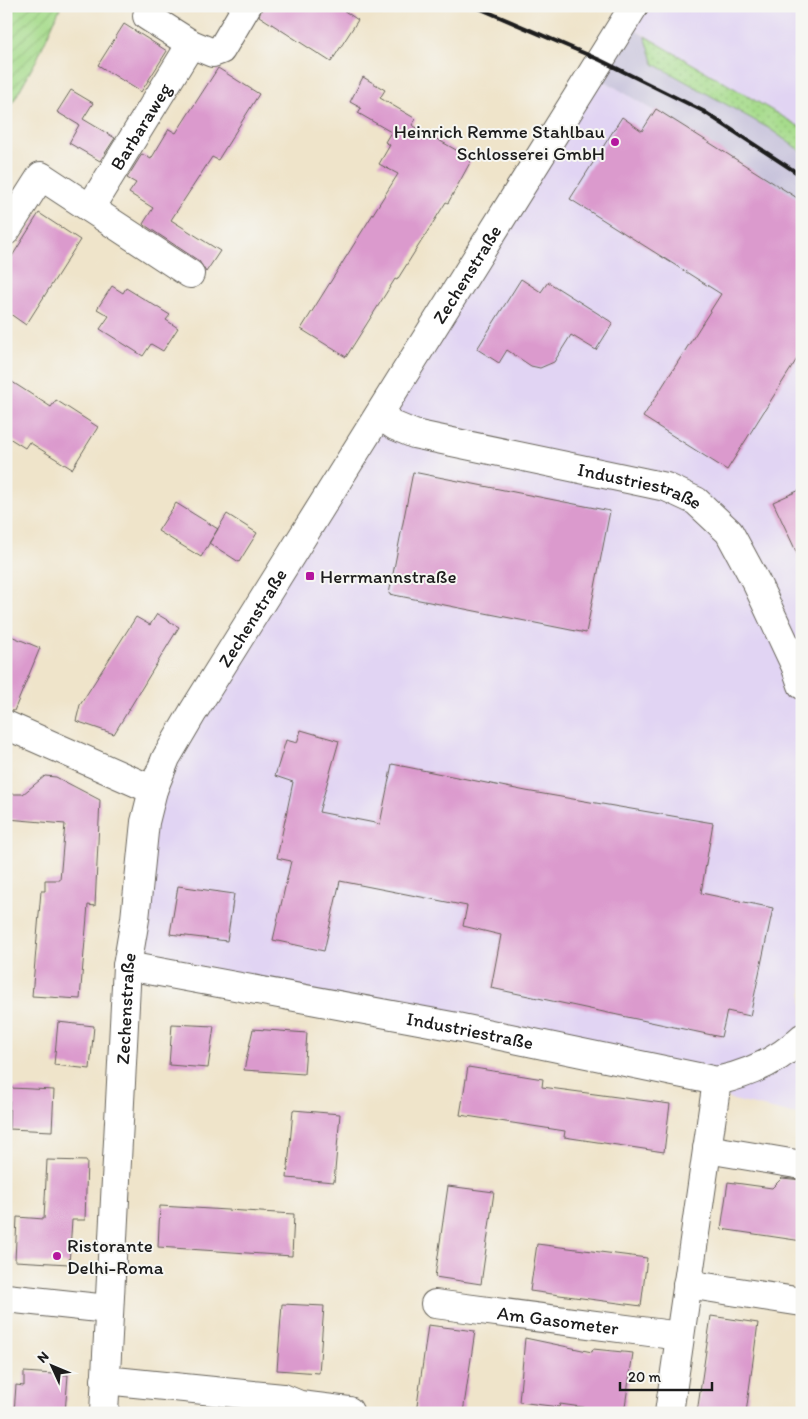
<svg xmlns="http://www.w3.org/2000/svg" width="808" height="1419" font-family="Itim,sans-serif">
<defs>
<pattern id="grass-dots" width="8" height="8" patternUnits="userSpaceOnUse" patternTransform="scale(1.25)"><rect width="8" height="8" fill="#a6db8b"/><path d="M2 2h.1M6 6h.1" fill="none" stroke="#8ebb77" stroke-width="1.8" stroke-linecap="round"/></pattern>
<pattern id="garden-furrows" width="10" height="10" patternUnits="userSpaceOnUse" patternTransform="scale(1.25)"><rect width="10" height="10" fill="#a6db8b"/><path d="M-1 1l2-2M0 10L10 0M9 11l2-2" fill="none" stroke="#8ebb77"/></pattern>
</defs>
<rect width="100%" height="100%" fill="#f6f6f2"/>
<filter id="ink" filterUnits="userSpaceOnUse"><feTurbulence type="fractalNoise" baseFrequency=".02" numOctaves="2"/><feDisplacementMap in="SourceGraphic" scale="10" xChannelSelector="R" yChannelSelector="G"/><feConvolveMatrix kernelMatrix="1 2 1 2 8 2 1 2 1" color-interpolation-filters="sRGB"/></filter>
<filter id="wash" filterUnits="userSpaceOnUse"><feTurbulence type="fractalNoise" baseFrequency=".0096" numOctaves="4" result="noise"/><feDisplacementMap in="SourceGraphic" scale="20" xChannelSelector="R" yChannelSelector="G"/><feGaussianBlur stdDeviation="1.12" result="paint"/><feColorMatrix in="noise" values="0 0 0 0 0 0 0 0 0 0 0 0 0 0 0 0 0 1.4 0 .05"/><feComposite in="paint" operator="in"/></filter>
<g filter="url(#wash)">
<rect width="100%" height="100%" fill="#efe4ca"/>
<!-- built -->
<path fill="#e1d4f3" d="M634,6H802V128L624,23Z
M592,73L802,201V1116L729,1099L716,1081L127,966L153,790Z"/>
<!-- railway -->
<path fill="#c5c0da" d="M624,23L645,36L655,64L770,129L802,152V202L592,73Z"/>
<!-- grass -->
<path fill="url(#grass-dots)" stroke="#617c54" d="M645,36L802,128V152L770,129L654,64Z"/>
<!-- garden -->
<path fill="url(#garden-furrows)" stroke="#617c54" d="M6,6H61L37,59L6,115Z"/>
<g id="blocks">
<!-- building -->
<path fill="#db9acd" d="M263,6H337L358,20L331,62L259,16Z
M124,24L167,51L141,92L98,65Z
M218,68L259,94L218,160L212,157L171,220L220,251L206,272L199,261L143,224L153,208L129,193L136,183L127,178L142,154L151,159L169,129L176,133Z
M363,77L385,90L380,98L416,119L412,125L472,159L448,203L446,202L397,280L395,279L346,357L301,329L398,174L379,164L390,145L385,142L391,132L358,113L361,108L350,102Z
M71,90L93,103L83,119L115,138L100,161L69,143L79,125L57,112Z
M656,109L802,201V351L727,470L643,417L721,294L570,199L622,117L642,131Z
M39,213L80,240L26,325L6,311V266Z
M521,279L541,292L548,282L613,323L596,350L571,335L554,362L540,368L531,366L507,350L499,363L477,349Z
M112,286L123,293L126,288L170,315L166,320L178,328L163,351L151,344L143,356L100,329L109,316L97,309Z
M6,378L51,407L56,400L98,427L72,469L29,442L25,448L6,436Z
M413,472L610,511L586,633L389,594Z
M802,489V564L773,502Z
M176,503L218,529L201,557L158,531Z
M227,514L257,533L239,562L209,543Z
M157,614L179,627L114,734L76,721L80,705L136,617L150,625Z
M6,634L40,648L14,711L6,710Z
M301,730L339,741L319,812L380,824L392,764L526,791L713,823L701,893L773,908L750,1016L727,1011L721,1037L491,988L501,935L463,926L467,906L340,881L324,951L273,940L291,861L277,858L293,782L275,776L286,740L297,743Z
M45,776L56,777L100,800L95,906L88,905L80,999L32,996L41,891H45V880H60L65,824L8,819L10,794H23Z
M178,886L234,894L227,941L170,934Z
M58,1022L94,1026L90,1069L54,1065Z
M172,1024L214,1026L208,1068L169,1065Z
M253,1029L307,1033L304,1074L244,1070Z
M468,1067L543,1079L542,1087L670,1104L664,1152L564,1137L565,1131L460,1115Z
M10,1088L54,1090L52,1131L9,1129Z
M293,1110L340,1114L334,1182L287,1178Z
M47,1160L87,1161L85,1220H72L69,1264L15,1261L17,1217L44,1219Z
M782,1178L802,1180V1241L721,1229L728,1182L772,1188Z
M448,1186L494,1192L481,1284L435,1277Z
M160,1206L294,1214L292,1256L158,1247Z
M537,1244L647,1258L641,1306L530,1291Z
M282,1304L324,1306L319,1373L277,1370Z
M711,1316L758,1323L746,1413H697Z
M428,1325L475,1331L463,1413H416Z
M525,1338L592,1352L593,1349L633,1353L624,1413L560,1404L559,1407L519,1402Z
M24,1372L68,1375L65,1413H14L16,1385L24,1386Z"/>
</g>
</g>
<g filter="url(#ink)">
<use href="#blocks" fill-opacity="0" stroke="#666259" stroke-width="1"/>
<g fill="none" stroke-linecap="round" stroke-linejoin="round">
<defs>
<g id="minor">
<path d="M191,44L213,53L221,50L247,6"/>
<path id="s1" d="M90,208L191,44L147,16"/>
<path d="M6,231L41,176L190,274"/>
<path id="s2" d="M379,415L395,426L414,434L666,487L696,501L729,532L756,582L795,665L802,685"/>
<path d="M6,725L153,790"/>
<path id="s3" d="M127,966L457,1027L717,1081C748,1074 778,1061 802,1038"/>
<path d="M707,1149L802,1165"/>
<path d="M687,1284L802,1302"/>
<path d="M6,1298L108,1309"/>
<path id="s4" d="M435,1304L680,1336"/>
<path d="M105,1380L283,1398L300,1405L349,1411"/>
<path id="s5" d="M104,1413L127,966L135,919L145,822L153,790L166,758L193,712L634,6"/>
<path d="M669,1413L717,1081"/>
</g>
</defs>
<!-- minor casing -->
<use href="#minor" stroke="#666259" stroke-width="30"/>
<!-- minor -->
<use href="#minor" stroke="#fff" stroke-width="28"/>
<!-- rail -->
<path stroke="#1c1c1c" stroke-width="4" d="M474,6L600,60L703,111L802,176"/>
</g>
</g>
<!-- markers -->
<g fill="#b5179e" stroke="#f6f6f2" stroke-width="2">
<circle cx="615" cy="142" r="5"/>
<rect x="305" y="571" width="10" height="10" rx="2.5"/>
<circle cx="57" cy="1256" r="5"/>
</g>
<g text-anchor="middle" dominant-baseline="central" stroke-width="4" stroke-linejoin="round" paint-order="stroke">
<!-- street labels -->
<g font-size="19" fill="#1c1c1c" stroke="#f6f6f2">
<text stroke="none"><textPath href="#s1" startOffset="96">Barbaraweg</textPath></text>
<text stroke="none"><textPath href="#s5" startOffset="1230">Zechenstraße</textPath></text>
<text stroke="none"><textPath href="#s2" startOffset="272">Industriestraße</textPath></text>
<text stroke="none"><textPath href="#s5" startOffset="825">Zechenstraße</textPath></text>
<text stroke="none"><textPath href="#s5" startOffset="405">Zechenstraße</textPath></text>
<text stroke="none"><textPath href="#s3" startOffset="349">Industriestraße</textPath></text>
<text stroke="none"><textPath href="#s4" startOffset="124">Am Gasometer</textPath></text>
</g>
<!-- poi labels -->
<g font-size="19" fill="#1c1c1c" stroke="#f6f6f2" text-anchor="start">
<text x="605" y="131" text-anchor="end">Heinrich Remme Stahlbau<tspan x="605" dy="22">Schlosserei GmbH</tspan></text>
<text x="320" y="576">Herrmannstraße</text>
<text x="67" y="1245">Ristorante<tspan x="67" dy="22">Delhi-Roma</tspan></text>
</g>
</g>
<!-- margin -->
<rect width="808" height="1419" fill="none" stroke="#f6f6f2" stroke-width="25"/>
<!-- north arrow -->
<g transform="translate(52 1366) rotate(314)" stroke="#f6f6f2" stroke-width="4" paint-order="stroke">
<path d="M0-4L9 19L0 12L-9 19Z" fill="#1c1c1c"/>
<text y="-8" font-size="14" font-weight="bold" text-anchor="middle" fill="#1c1c1c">N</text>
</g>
<!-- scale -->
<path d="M620 1382v8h92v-8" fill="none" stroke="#1c1c1c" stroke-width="2.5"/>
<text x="628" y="1382" font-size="15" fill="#1c1c1c" stroke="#f6f6f2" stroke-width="4" paint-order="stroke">20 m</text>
</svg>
